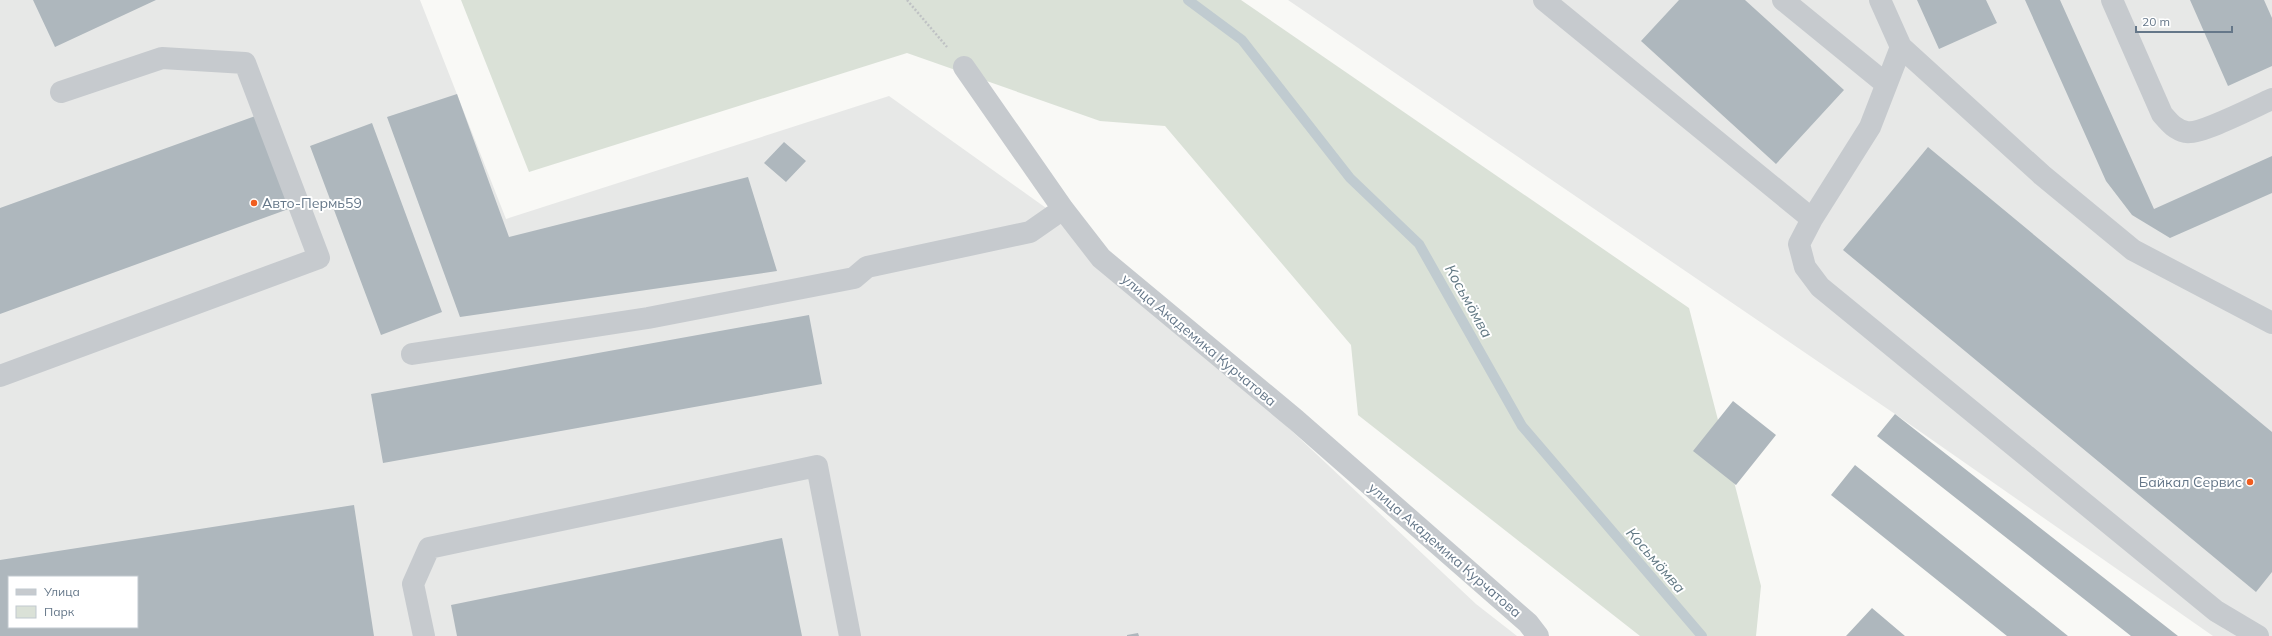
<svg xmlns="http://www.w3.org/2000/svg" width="2272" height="636" font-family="Mulish,sans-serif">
<rect width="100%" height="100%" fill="#f9f9f6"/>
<!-- built -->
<path fill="#e7e8e7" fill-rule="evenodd" d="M0,0H420L506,219L889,96L1081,233L1476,604L1517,636H0ZM9,577H137V627H9Z
M1288,0H2272V636H2213L1895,414Z"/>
<!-- green -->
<path fill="#dae1d7" d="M461,0H1241L1689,308L1761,586L1756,636H1640L1358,415L1351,345L1165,126L1100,121L907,53L529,172Z"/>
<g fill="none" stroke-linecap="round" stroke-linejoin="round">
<!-- stream -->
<path stroke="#c0cbd0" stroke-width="10" d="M1188,0L1242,40L1350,178L1419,244L1522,426L1702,636"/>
</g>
<!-- building -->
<path fill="#aeb7bd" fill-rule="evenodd" d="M33,0H156L55,47Z
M1679,0H1745L1844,90L1776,164L1641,41Z
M1917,0H1986L1997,23L1939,49Z
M2025,0H2060L2154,209L2272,156V193L2170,238L2132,215L2106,181Z
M2190,0H2264L2272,18V66L2228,86Z
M457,94L509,237L748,177L777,271L460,317L387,117Z
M261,114L294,207L0,314V208Z
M372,123L442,312L381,335L310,146Z
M784,142L806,161L786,182L764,163Z
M1928,147L2272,432V572L2256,592L1843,250Z
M809,315L822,384L383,463L371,394Z
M1733,401L1776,435L1736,485L1693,451Z
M1895,414L2178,636H2131L1877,436Z
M1855,465L2068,636H2007L1831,495Z
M354,505L374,636H0V560ZM9,577H137V627H9Z
M782,538L802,636H457L451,605Z
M1872,608L1905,636H1846Z
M1138,633L1139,636H1127V635Z"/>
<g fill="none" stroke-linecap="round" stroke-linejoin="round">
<!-- path -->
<path stroke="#bfc2c4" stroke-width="2.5" stroke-dasharray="2 2" stroke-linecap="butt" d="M907,0L947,47"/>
<!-- minor -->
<path stroke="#c6cace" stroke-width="22" d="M1544,0L1812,219
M1783,0L1886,84
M1880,0L1901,47L2042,175L2133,250L2272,323
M2112,0L2162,114C2169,122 2174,129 2186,132C2200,135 2256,106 2272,99
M1901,47L1870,127L1812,219L1799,244L1805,267L1820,287L2216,611L2258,636
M964,67L1063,209L1101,258L1296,420L1528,623L1538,636
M412,354L648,318L854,278L867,267L1030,232L1063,209
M0,376L319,258L245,63L162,58L61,92
M424,636L413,584L429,548L817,466L850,636"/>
</g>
<!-- markers -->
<g fill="#f05d1f" stroke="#fff" stroke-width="1.5">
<circle cx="254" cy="203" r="4"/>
<circle cx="2250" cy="482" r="4"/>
</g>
<g text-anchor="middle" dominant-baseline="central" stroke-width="4" stroke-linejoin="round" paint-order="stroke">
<!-- poi labels -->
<g font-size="14" fill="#657789" stroke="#fff" text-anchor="start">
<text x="262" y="203">Авто-Пермь59</text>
<text x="2242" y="482" text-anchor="end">Байкал Сервис</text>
</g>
<!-- street labels -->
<g font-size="14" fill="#657789" stroke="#fff">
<text transform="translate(1199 340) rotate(40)">улица Академика Курчатова</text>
<text transform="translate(1445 550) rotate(41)">улица Академика Курчатова</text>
</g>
<!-- water labels -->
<g font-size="15" font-style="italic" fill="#627984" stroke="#fff">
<text transform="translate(1469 301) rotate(61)">Косьмӧмва</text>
<text transform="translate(1656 560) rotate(49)">Косьмӧмва</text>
</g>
</g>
<!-- legend -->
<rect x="8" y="576" width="130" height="52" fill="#ffffff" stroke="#c1c9d0"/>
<rect x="16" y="589" width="20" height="6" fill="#c6cace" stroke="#c1c9d0"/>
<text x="44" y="596" font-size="12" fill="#657789">Улица</text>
<rect x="16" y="606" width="20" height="12" fill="#dae1d7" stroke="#c1c9d0"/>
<text x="44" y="616" font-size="12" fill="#657789">Парк</text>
<!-- scale -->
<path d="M2136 26v6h96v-6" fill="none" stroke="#657789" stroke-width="2"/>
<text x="2142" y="26" font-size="12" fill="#657789" stroke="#ffffff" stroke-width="3" paint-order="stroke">20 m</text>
</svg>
